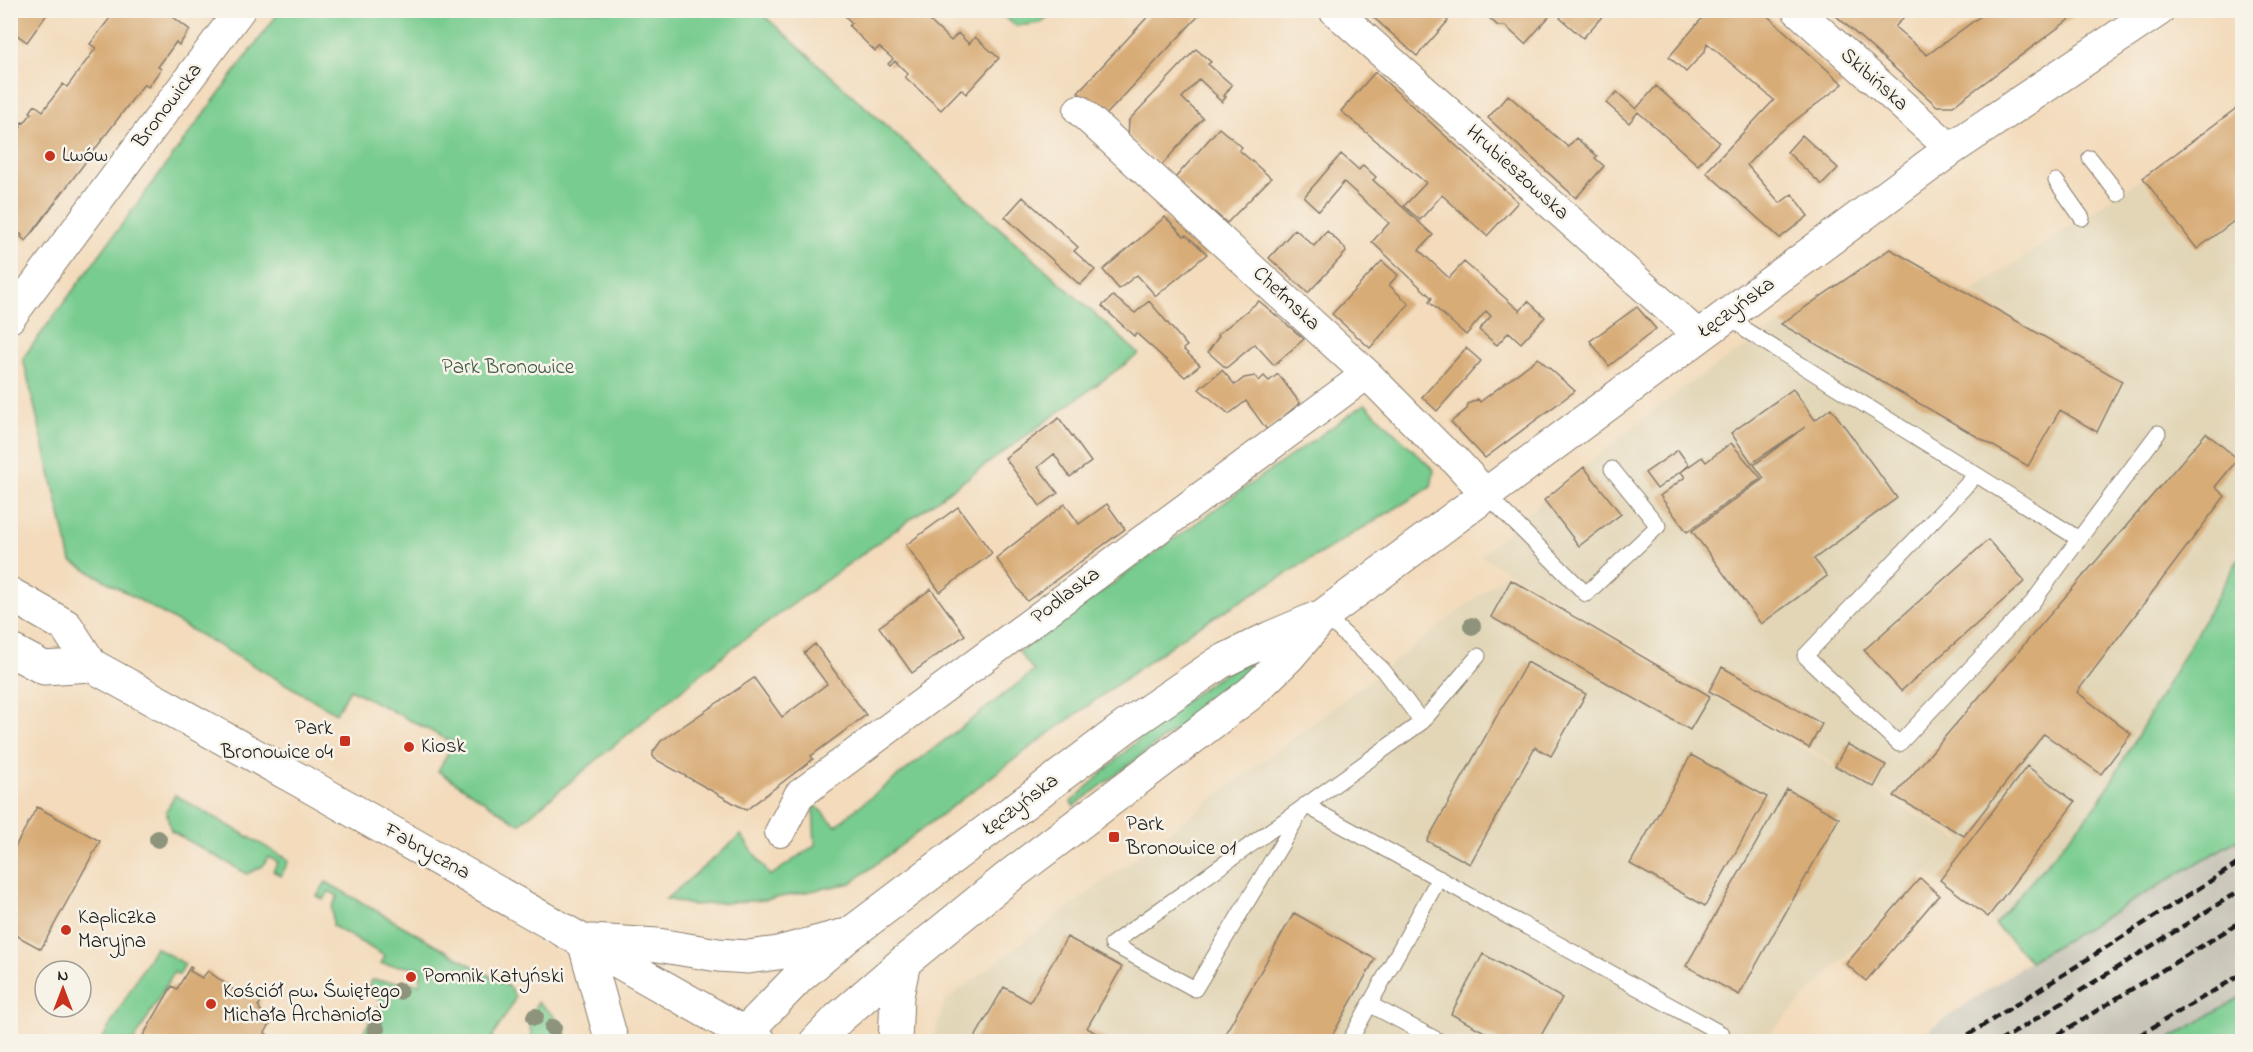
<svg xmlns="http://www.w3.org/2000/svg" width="2253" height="1052" font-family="'Indie Flower',sans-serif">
<rect width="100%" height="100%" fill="#f7f3e8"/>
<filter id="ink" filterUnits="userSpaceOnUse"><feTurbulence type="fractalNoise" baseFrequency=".0167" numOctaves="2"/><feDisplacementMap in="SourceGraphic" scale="12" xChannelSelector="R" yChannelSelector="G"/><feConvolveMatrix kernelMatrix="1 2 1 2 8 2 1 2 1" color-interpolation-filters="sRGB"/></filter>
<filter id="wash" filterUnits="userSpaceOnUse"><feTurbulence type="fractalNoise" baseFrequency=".008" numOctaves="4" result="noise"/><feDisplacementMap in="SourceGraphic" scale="24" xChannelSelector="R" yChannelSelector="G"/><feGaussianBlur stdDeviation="1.35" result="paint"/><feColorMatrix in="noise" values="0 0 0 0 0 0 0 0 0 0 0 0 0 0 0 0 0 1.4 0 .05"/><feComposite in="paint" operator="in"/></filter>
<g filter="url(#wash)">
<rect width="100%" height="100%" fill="#f3dbbc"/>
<!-- built -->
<path fill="#e2d6b7" d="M2142,179L2197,250L2242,216V553L2100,801L1995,924L1928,874L1962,838L1481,556L1543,500L1682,388L1781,324L1890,248L2129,382L1971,292Z
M1506,574L1960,840L1762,1041L932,1042L945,1001L1383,670Z"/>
<!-- industrial -->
<path fill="#c8c4b8" d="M2242,837V998L2166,1041L1911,1042L2030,961Z"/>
<!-- green -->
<path fill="#78cc90" stroke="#4a7456" stroke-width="1.5" d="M280,11H759L1139,354L731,649L519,824L438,771L454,743L350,689L336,713L71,561L23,358Z
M1005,11V10L1053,11L1041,23L1016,26L1001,15Z
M1365,404L1434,470L1431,487L1191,631L1024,752L851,883L765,900L692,905L666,899L741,835L770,876L815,845L813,803L836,826L857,808L1034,671L1019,652L1232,497Z
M2242,553V837L2030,961L1995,924L2100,801Z
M1300,636L1074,806L1071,802L1156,723L1221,675Z
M175,795L289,860L281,876L273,871L278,862L268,857L263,866L247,874L171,831L166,811Z
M326,882L511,988L515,997L513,1003L490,1041H358L382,1001L366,992L372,980L420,984L421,968L381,964L385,956L333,926L332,907L338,896L329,891L324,900L317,896Z
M155,947L185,964L179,975L174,972L134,1041H101Z
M2242,996V1041H2166Z
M538,1002L562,1023L567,1041H533L528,1019Z"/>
<g id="blocks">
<!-- building -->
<path fill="#d8ac77" d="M19,10H50L27,42L10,30V22Z
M116,10H164L190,30L179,45L176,42L158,67L161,69L148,87L144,84L26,241L21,237L22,235L10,228V135L13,137L21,127L19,126L22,122L24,123L32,113L30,112L35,105L43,111L63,84L67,87L96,48L90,44Z
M839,10H918L951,41L958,33L969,44L975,37L999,58L966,94L961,89L941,110L905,77L908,74L895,61L890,66L888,64L893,59L879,47L875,51L849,26L852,23Z
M1154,10H1204L1105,116L1078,92Z
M1365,10H1436L1448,21L1417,56Z
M1481,10H1555L1525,44L1505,26H1498Z
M1567,10H1608L1583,38L1560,18Z
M1709,10H1761L1843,84L1772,138L1747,165L1780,203L1792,194L1808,216L1780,238L1706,172L1774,100L1707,43L1705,51L1686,72L1669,57Z
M1835,10H1910L1895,27L1927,55L1989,10H2082L1953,106H1937L1833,13Z
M1196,49L1211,62L1208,64L1232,85L1224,96L1226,97L1222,102L1216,97L1217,96L1199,79L1182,98L1203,118L1161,166L1128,136L1129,120Z
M1375,72L1518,202L1487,236L1442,195L1420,220L1404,206L1426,183L1341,111Z
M1656,86L1719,142L1698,165L1638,112L1629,123L1606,103L1617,92L1636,109Z
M1508,95L1568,147L1576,138L1597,156L1595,158L1604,166L1576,198L1488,118Z
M2242,104V215L2197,249L2143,178Z
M1219,128L1242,147L1239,150L1271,178L1227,223L1175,178Z
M1802,135L1838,168L1822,185L1787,152Z
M1341,154L1359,170L1363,165L1376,177L1373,180L1433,235L1419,250L1449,278L1464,262L1520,311L1528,301L1545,317L1521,343L1509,332L1497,345L1479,330L1491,316L1486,311L1466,335L1429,302L1432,298L1372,242L1389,223L1344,182L1319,211L1304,197Z
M1023,197L1078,247L1074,251L1095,270L1080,285L1005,217Z
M1165,217L1184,236L1186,235L1207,254L1156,296L1137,275L1119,289L1103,270Z
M1295,229L1314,246L1327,231L1345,248L1346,252L1308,293L1269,258Z
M1890,249L2122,381L2097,432L2060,410L2028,466L1781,324Z
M1382,261L1398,275L1389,285L1409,304L1370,348L1332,314Z
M1113,296L1135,313L1149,301L1187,346L1183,349L1200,365L1185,377L1136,333L1134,336L1102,306Z
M1259,301L1304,339L1274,365L1255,344L1226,368L1208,352L1219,336L1217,335Z
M1637,307L1656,329L1609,366L1590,341Z
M1466,348L1481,361L1437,411L1422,397Z
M1538,358L1575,391L1485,458L1451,422L1467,409L1468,404L1478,399L1480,402Z
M1222,370L1235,385L1244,378L1255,376L1259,381L1264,376L1269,381L1278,374L1300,403L1267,430L1246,401L1229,414L1199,389Z
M1793,389L1815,420L1831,408L1897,498L1814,559L1827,576L1761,624L1692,531L1764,478L1754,465L1805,427L1752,463L1731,433Z
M1059,418L1091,462L1070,477L1054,454L1038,467L1058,493L1040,506L1005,458Z
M2206,433L2238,459L2215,487L2225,496L2077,692L2131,734L2101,774L2044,734L1964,836L1894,796Z
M1731,443L1761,478L1687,532L1660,496L1685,477L1681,472L1702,457L1706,462Z
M1678,450L1689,465L1657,489L1645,473Z
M1584,467L1621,514L1579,546L1544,500Z
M1065,504L1079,524L1107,504L1125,529L1027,601L996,558Z
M958,507L992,553L940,592L906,545Z
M1988,540L2025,581L1901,691L1864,650Z
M1511,580L1710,696L1690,730L1491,617Z
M931,589L965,635L912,673L879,627Z
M815,644L866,715L811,756L813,759L746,810L655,759L653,756V752L661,741L754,678L782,717L827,684L804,653Z
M1527,662L1586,694L1551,756L1535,747L1470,864L1427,841Z
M1722,667L1822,724L1809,748L1709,691Z
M1847,744L1886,765L1874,787L1835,766Z
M1691,755L1767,797L1705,906L1630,864Z
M2027,766L2075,802L1988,917L1940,880Z
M1787,789L1839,818L1739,995L1686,966Z
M37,807L100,841L41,949L10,932V856Z
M1920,878L1939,895L1866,981L1846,964Z
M1294,913L1375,959L1329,1041H1221Z
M1067,937L1122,967L1087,1028L1110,1041H973L1004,987L1030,1002Z
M1483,954L1562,998L1538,1041H1501L1451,1014Z
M190,967L192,968L190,971L202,978L208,971L234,990L244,996L246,993L261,1002L258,1006L260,1008L259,1010L270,1017L272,1014L275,1015L265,1033L268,1035L264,1041H140L172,986L177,989Z"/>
</g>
</g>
<g filter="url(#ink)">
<use href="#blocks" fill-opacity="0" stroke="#887c6c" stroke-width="1.5"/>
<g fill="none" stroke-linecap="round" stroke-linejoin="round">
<defs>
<path id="service" d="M2090,158L2118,194
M2056,181L2082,218
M1730,313L1747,331L2079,539L2158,433
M1976,475L1805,656L1899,744L2032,603L2079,539
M1486,494L1586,594L1658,526L1612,469
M1324,615L1383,670L1422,722L1112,944L1195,989L1305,805L1722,1034
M1422,722L1478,656
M1369,1004L1441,1042
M1349,1042L1439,878"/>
<path id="minor" d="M1334,10L1699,336
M1797,10L1951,149
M1079,110L1367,374L1441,449L1455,460L1486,494
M10,318L240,10
M780,832L799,795L1367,374"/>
<path id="tertiary" d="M10,594L66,626L91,665L301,781L760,1042
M10,650L44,668L91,665
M584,941L612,1042
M591,941L658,945L718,955L748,957L778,953L842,936
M736,1042L798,978L850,934L1125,727L1219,663L1270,638L1317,618
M816,1042L839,1018L904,962L1011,875L1251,693L1288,657L1324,615L1951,149L2158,10
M895,1042L897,996L904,962"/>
</defs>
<!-- service casing -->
<use href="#service" stroke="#887c6c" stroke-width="17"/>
<!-- minor casing -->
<use href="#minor" stroke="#887c6c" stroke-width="32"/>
<!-- tertiary casing -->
<use href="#tertiary" stroke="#887c6c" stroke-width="35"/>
<!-- service -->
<use href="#service" stroke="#fff" stroke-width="15"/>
<!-- minor -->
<use href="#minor" stroke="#fff" stroke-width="30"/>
<!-- tertiary -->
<use href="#tertiary" stroke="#fff" stroke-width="33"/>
<!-- rail -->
<path stroke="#1c1c1c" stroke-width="4.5" stroke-dasharray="9 4.5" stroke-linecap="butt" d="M1957,1042L2242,861
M1999,1042L2242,889
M2046,1042L2242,921
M2128,1042L2242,974"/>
</g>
<!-- trees -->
<g fill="#8e947b">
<circle cx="1472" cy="626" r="9"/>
<circle cx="158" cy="839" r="9"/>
<circle cx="399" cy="991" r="9"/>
<circle cx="535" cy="1017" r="9"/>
<circle cx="553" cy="1028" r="9"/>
<circle cx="376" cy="1029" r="9"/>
</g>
</g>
<!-- markers -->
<g fill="#c8321e" stroke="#f7f3e8" stroke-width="2">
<circle cx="50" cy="156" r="6"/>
<rect x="339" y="735" width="12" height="12" rx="3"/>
<circle cx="409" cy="747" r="6"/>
<rect x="1108" y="831" width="12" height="12" rx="3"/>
<circle cx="66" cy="930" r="6"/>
<circle cx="411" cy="977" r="6"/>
<circle cx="211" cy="1004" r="6"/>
</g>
<g text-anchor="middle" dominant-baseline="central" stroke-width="5" stroke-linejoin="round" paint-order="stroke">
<!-- street labels -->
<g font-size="21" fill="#1c1c1c" stroke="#f7f3e8">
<text transform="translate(1874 80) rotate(42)">Skibińska</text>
<text transform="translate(168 106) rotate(-53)">Bronowicka</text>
<text transform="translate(1517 173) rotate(42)">Hrubieszowska</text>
<text transform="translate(1286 299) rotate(43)">Chełmska</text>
<text transform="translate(1737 308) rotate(-36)">Łęczyńska</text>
<text transform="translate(1066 596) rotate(-37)">Podlaska</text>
<text transform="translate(1021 805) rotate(-37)">Łęczyńska</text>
<text transform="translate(427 852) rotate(29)">Fabryczna</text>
</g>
<!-- poi labels -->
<g font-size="21" fill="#1c1c1c" stroke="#f7f3e8" text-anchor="start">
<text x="62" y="156">Lwów</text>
<text x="333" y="729" text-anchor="end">Park<tspan x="333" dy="24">Bronowice 04</tspan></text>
<text x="421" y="747">Kiosk</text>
<text x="1126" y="825">Park<tspan x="1126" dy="24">Bronowice 01</tspan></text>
<text x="78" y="918">Kapliczka<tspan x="78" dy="24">Maryjna</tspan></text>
<text x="423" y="977">Pomnik Katyński</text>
<text x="223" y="992">Kościół pw. Świętego<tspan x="223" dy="24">Michała Archanioła</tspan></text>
</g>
<!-- park labels -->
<g font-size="21" fill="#3c5a45" stroke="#f7f3e8">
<text x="508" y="368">Park Bronowice</text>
</g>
</g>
<!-- margin -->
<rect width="2253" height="1052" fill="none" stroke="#f7f3e8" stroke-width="36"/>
<!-- north arrow -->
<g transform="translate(63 989)"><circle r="28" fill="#f7f3e8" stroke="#9f9d96" stroke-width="1.5"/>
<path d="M0-4.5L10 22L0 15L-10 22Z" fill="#c8321e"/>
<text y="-9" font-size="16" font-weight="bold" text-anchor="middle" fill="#1c1c1c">N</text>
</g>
</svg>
